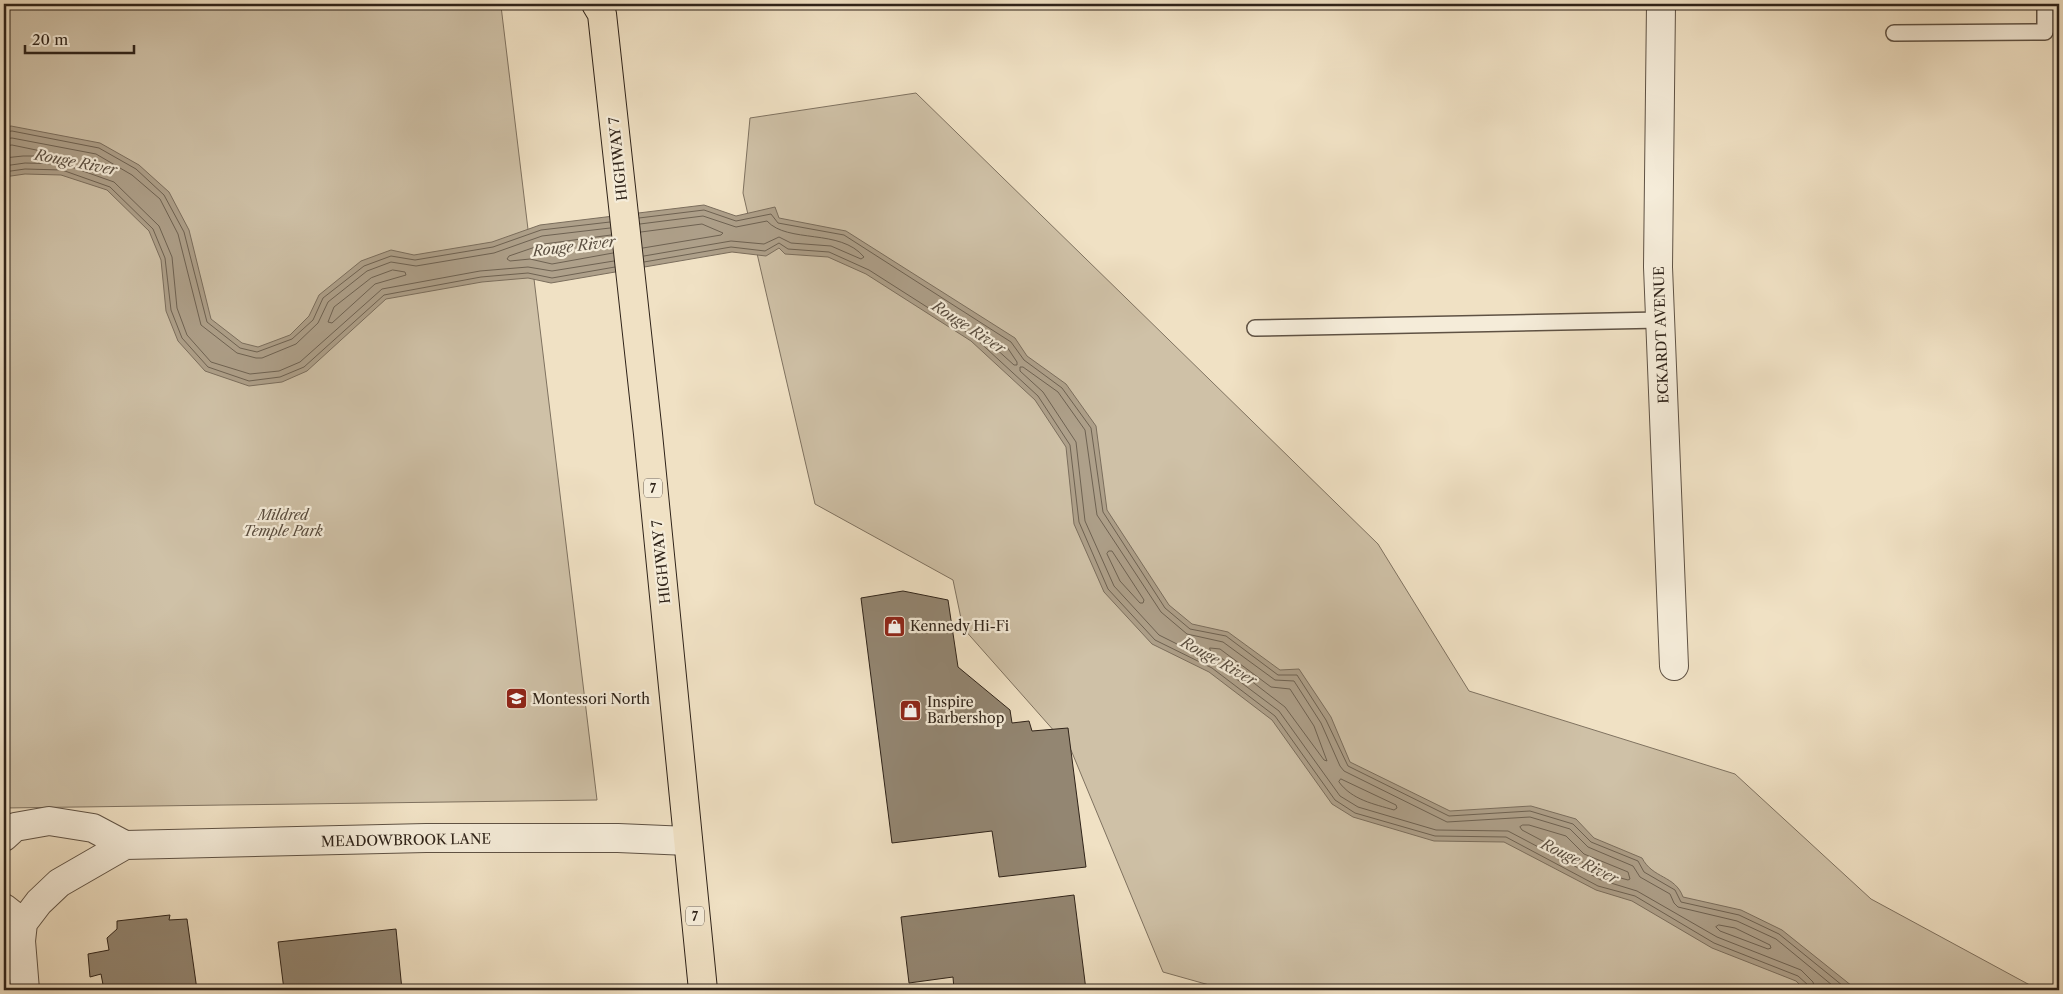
<svg xmlns="http://www.w3.org/2000/svg" width="2063" height="994" font-family="'Libre Caslon Text',serif">
<rect width="100%" height="100%" fill="#f0e1c4"/>
<filter id="stains"><feTurbulence type="fractalNoise" baseFrequency=".004" numOctaves="4"/><feColorMatrix values="0 0 0 0 .2 0 0 0 0 .09 0 0 0 0 .02 0 0 0 .5 -.17"/></filter>
<radialGradient id="worn" r=".72"><stop offset=".6" stop-color="#630" stop-opacity="0"/><stop offset="1" stop-color="#630" stop-opacity=".3"/></radialGradient>
<!-- green -->
<path fill="#cfc1a7" stroke="#7f7260" d="M4,4H456L501,6L597,800L4,808Z
M916,93L1378,544L1469,691L1735,774L1871,899L2039,990H1227L1163,972L1071,750L963,628L953,580L815,504L743,193L750,118Z"/>
<!-- water -->
<path fill="#aea08a" stroke="#7b6e5d" d="M11,126L100,143L139,165L169,192L189,230L211,319L242,343L258,347L290,335L309,316L319,295L361,261L391,250L414,255L492,242L540,225L704,205L736,216L775,207L779,218L846,231L1015,338L1027,356L1066,384L1096,426L1107,510L1169,605L1192,624L1228,632L1280,670L1299,669L1331,717L1350,762L1450,811L1531,806L1576,819L1594,838L1642,858C1653,879 1675,875 1683,897L1741,910L1782,930L1857,990H1805L1796,981L1712,948L1632,901L1596,890L1504,842L1434,841L1353,817L1332,804L1272,720L1209,672L1152,644L1104,592L1074,524L1066,447L1035,400L971,341L866,274L828,257L785,254L779,248L766,256L732,252L551,283L528,278L482,282L386,299L307,371L282,382L249,386L205,371L178,341L166,311L161,260L149,231L107,190L61,175L25,174L4,177V128Z"/>
<g fill="none" stroke-linecap="round" stroke-linejoin="round">
<!-- shore -->
<path stroke="#6e6252" stroke-width="1" d="M4,132L12,131L99,148L136,169L164,195L184,232L207,322L240,348L257,352L292,339L313,320L323,298L364,266L391,256L415,260L493,247L541,230L610,222
M4,139L12,138L96,154L132,175L160,199L178,234L201,325L237,353L256,358H262L296,344L318,323L328,302L367,271L391,262L416,266L494,253L542,236L610,228
M4,146L12,145L41,151L43,153L41,156H23L4,158
M4,166L25,163L63,164L114,182L159,226L172,257L177,308L187,335L211,362L250,374L279,371L300,362L382,289L480,271L528,267L552,271L614,261
M4,172L25,169L62,170L110,187L153,229L165,258L171,310L182,338L208,367L249,381L280,377L304,367L384,295L481,277L528,273L552,278L615,267
M639,218L704,210L736,221L771,214L778,223L844,235L1011,342L1024,360L1062,388L1091,428L1103,512L1165,608L1190,629L1226,636L1278,675H1297L1326,720L1348,766L1449,816L1530,811L1573,824L1591,842L1638,861L1644,872L1675,890L1681,902L1739,915L1779,934L1848,990
M640,224L703,216L736,227L767,221C788,244 840,228 864,257L861,259L831,246L791,243L779,237L764,244L731,241L644,256
M641,232L702,224L723,233L721,235L643,248
M611,235L544,244L509,256L507,259L510,261L530,259L552,264L613,253
M644,262L731,247L765,251L779,243L788,249L829,252L869,270L974,337L1038,396L1070,445L1079,522L1108,589L1155,640L1212,668L1275,716L1335,800L1355,813L1435,836L1506,837L1598,886L1635,896L1714,943L1798,976L1808,985L1809,990
M393,270L405,272L406,275L375,284L332,323L328,322L334,307L371,278Z
M984,334L1007,347L1017,362V365H1014L984,338Z
M1109,551H1112L1144,600L1143,603H1140L1120,581L1107,554Z
M1210,648L1220,649L1271,687L1290,689L1314,726L1327,761L1324,760L1285,707L1220,657L1211,652Z
M1341,779L1396,805L1397,808L1394,810C1374,804 1352,800 1339,782Z
M1523,825H1529L1566,836L1584,854L1628,872L1630,879L1628,880L1603,873L1522,830L1520,827Z
M1719,925L1735,928L1770,945L1771,948L1768,949L1720,931L1716,927Z
M1815,990L1813,982L1801,970L1717,937L1637,891L1601,880L1508,831L1436,830L1358,807L1340,796L1279,711L1215,663L1159,635L1114,586L1085,521L1076,442L1043,392L1020,371V367H1023L1058,392L1085,430L1097,515L1161,612L1187,634L1223,642L1275,680L1294,681L1321,723L1340,766L1344,771L1447,822L1530,817L1570,829L1588,847L1633,866L1640,877L1670,894L1674,903L1678,907L1737,921L1776,939L1838,990"/>
</g>
<!-- building -->
<path fill="#938672" stroke="#2f2319" d="M903,591L948,600L958,667L1010,710L1012,723L1029,721L1032,731L1068,728L1086,867L999,877L992,831L892,843L861,598Z
M1074,895L1086,990H954L953,977L909,983L901,917Z
M170,915L169,920L187,919L197,990H104L101,974L90,977L88,954L109,950L107,938L117,929V921Z
M396,929L402,990H284L278,942Z"/>
<g fill="none" stroke-linecap="round" stroke-linejoin="round">
<defs>
<path id="lane" d="M1894,33L2045,32V4
M1255,328L1660,320"/>
<path id="street" d="M1661,4L1658,267L1674,666
M4,837L15,827L49,821L93,828L125,845
M4,908L23,923
M25,990L21,941L23,923L39,902L59,883L125,845L426,838H618L688,841"/>
<path id="primary" d="M596,4L602,14L648,434L703,990"/>
</defs>
<!-- lane casing -->
<use href="#lane" stroke="#5f5244" stroke-width="18"/>
<!-- street casing -->
<use href="#street" stroke="#5f5244" stroke-width="30"/>
<!-- primary casing -->
<use href="#primary" stroke="#2f2319" stroke-width="30"/>
<!-- lane -->
<use href="#lane" stroke="#f5ecd9" stroke-width="15"/>
<!-- street -->
<use href="#street" stroke="#f5ecd9" stroke-width="28"/>
<!-- primary -->
<use href="#primary" stroke="#f0e1c4" stroke-width="28"/>
</g>
<!-- icons -->
<defs>
<symbol id="shop-square" viewBox="-11 -11 22 22"><rect x="-9" y="-9" width="18" height="18" rx="4" fill="#8f2418" stroke="#f5ecd9"/><path d="M-5-2.5h2.3a2.7 3.5 0 0 1 5.4 0H5L5.5 6h-11ZM-1.5-2.5h3a1.5 2.3 0 0 0-3 0Z" fill="#fff"/></symbol>
<symbol id="school-square" viewBox="-11 -11 22 22"><rect x="-9" y="-9" width="18" height="18" rx="4" fill="#8f2418" stroke="#f5ecd9"/><path d="M0-5L7-2L0 1L-7-2ZM-4 1L0 2.5L4 1V4Q0 6-4 4Z" fill="#fff"/></symbol>
</defs>
<g fill-rule="evenodd">
<use href="#shop-square" x="882" y="614" width="25" height="25"/>
<use href="#school-square" x="504" y="686" width="25" height="25"/>
<use href="#shop-square" x="898" y="698" width="25" height="25"/>
</g>
<g text-anchor="middle" dominant-baseline="central" stroke-width="4.5" stroke-linejoin="round" paint-order="stroke">
<!-- shield labels -->
<g fill="#f5ecd9" stroke="#6a5f53" stroke-width="1">
<rect x="644" y="478.5" width="18" height="19" rx="4"/>
<rect x="686" y="906.5" width="18" height="19" rx="4"/>
</g>
<g font-size="12" font-weight="bold" fill="#2f2319">
<text x="653" y="488">7</text>
<text x="695" y="916">7</text>
</g>
<!-- street labels -->
<g font-size="14" fill="#2f2319" stroke="#f5ecd9">
<text transform="translate(618 159) rotate(-96)">HIGHWAY 7</text>
<text transform="translate(1661 335) rotate(-92)">ECKARDT AVENUE</text>
<text transform="translate(661 562) rotate(-96)">HIGHWAY 7</text>
<text transform="translate(406 840) rotate(-1)">MEADOWBROOK LANE</text>
</g>
<!-- park labels -->
<g font-size="14" font-style="italic" fill="#574a3c" stroke="#f5ecd9">
<text x="283" y="515">Mildred<tspan x="283" dy="16">Temple Park</tspan></text>
</g>
<!-- poi labels -->
<g font-size="14" fill="#2f2319" stroke="#f5ecd9" text-anchor="start">
<text x="910" y="626">Kennedy Hi-Fi</text>
<text x="532" y="699">Montessori North</text>
<text x="927" y="702">Inspire<tspan x="927" dy="16">Barbershop</tspan></text>
</g>
<!-- water labels -->
<g font-size="15" font-style="italic" fill="#5b4f41" stroke="#f5ecd9">
<text transform="translate(76 162) rotate(11)">Rouge River</text>
<text transform="translate(574 246) rotate(-7)">Rouge River</text>
<text transform="translate(969 327) rotate(33)">Rouge River</text>
<text transform="translate(1219 661) rotate(29)">Rouge River</text>
<text transform="translate(1580 861) rotate(26)">Rouge River</text>
</g>
</g>
<!-- margin -->
<rect width="2063" height="994" fill="none" stroke="#f0e1c4" stroke-width="20"/>
<rect x="5" y="5" width="2053" height="984" fill="none" stroke="#2f2319" stroke-width="2.5"/>
<rect x="10" y="10" width="2043" height="974" fill="none" stroke="#2f2319"/>
<!-- scale -->
<path d="M25 45v8h109v-8" fill="none" stroke="#2f2319" stroke-width="2.5"/>
<text x="32" y="45" font-size="15" fill="#2f2319" stroke="#f5ecd9" stroke-width="4" paint-order="stroke">20 m</text>
<rect width="100%" height="100%" filter="url(#stains)"/>
<rect width="100%" height="100%" fill="url(#worn)"/>
</svg>
